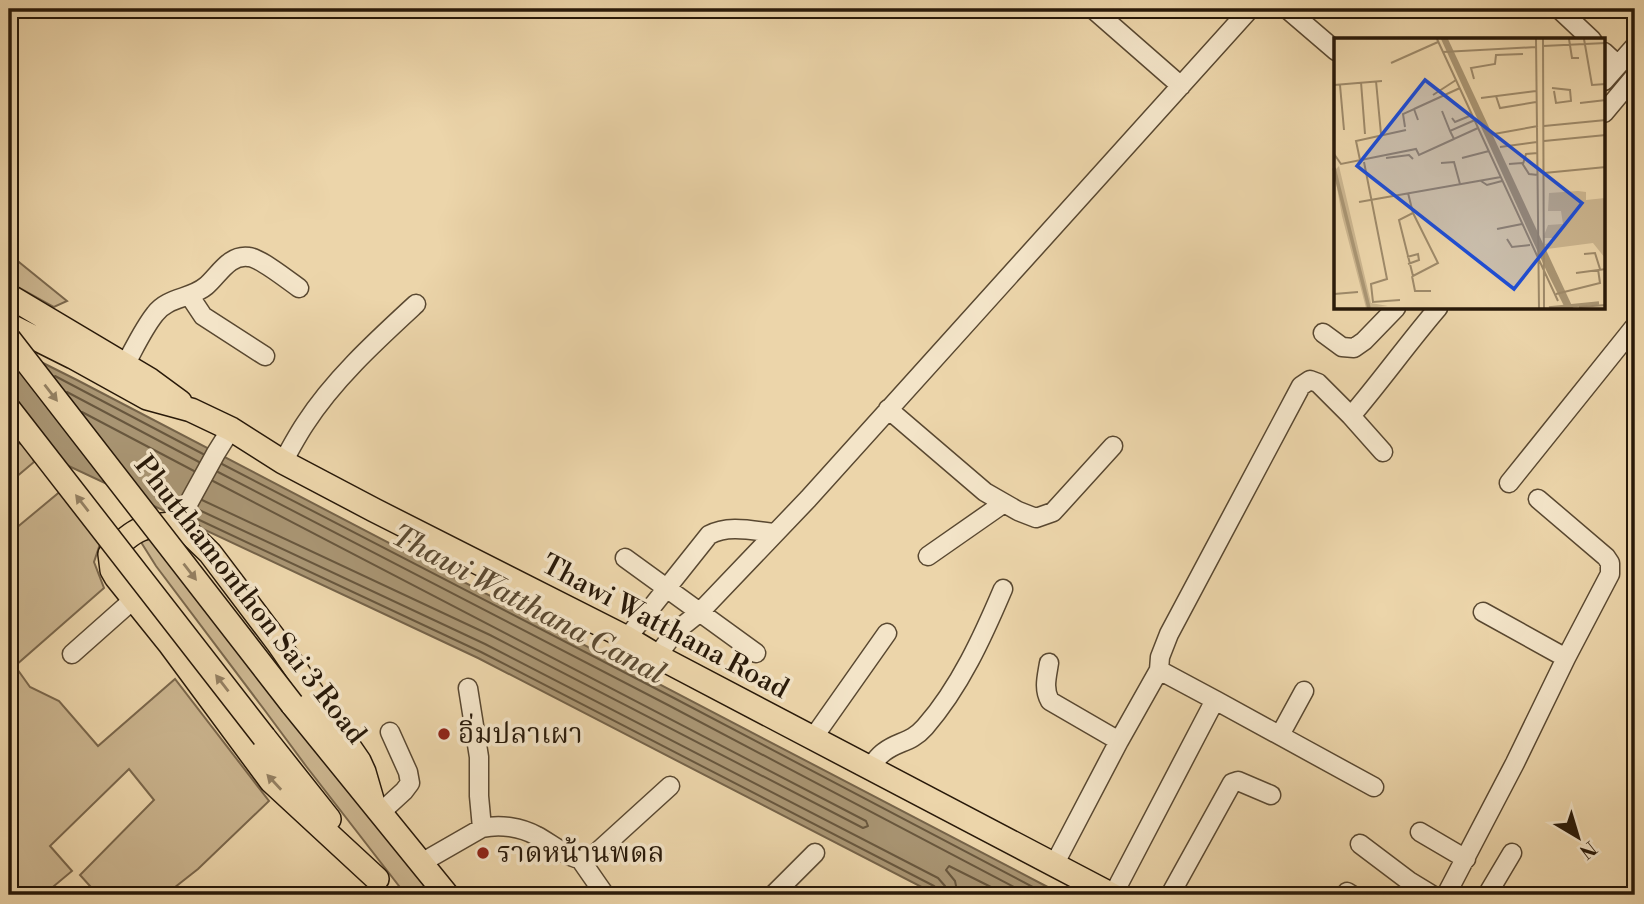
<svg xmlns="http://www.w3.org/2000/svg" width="1644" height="904" font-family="'Libre Bodoni','Noto Serif Thai',serif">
<rect width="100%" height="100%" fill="#ecd5aa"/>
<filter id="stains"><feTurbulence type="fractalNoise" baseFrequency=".00286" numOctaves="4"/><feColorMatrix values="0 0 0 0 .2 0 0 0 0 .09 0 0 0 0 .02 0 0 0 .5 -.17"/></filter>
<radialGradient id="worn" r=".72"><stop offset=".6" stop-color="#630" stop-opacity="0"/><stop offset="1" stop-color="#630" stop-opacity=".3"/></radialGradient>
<!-- green -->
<path fill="#cbb58f" stroke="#7a674c" stroke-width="2" d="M9,254L67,301L54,307L9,282Z
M9,438L29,448L34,462L9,483Z
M74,480L107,523L94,562L104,588L15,666L30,687L59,701L98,746L175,679L269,801L198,869L165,895H98L80,875L154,800L129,769L50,846L72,871L48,891L52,895H9V534Z
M151,533L436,895H406L306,766L266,712L156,566L139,539Z"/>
<!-- water -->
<path fill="#a99573" stroke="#756349" stroke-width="2" d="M9,346L77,380L1063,895H937L478,658L9,438Z"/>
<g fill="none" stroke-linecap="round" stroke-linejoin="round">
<!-- shore -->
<path stroke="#68573e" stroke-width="2" d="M55,376L203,454
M67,392L199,462
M82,412L194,471
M222,464L672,697L1048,895
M218,472L668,705L1029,895
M202,500L490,635L863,828L868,826L866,821L213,481
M197,509L485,644L938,878L945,886L947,895
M193,517L481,652L934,886L938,890V895
M958,895L955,881L946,870L949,866L1007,895"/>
<defs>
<path id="minor" d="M1093,9L1181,86
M1287,9L1336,51
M1559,9L1592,40
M1604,52L1618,65
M1604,81L1635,46
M1604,113L1635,76
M189,295L203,316L265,356
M1323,333L1342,347L1354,348L1364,341L1396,308
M125,365C134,349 143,329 155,314C167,297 191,299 206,286C219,275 229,254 249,257C260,258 288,280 299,288
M888,409L985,492L1018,511L1036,518L1053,512L1113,446
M1351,416L1383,452
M283,462C290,449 297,436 305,424C334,379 377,340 416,304
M1509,483L1635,326
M180,524L182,515L216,453L231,429
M928,556L1004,503
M625,558L756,653
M1483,612L1566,658L1610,574V563L1606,557L1538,499
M627,638L709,535C729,524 754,531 775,533
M72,654L134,599
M657,656L675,632L700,612L808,499L1250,9
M1049,663C1047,676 1043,689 1050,701L1119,741
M1159,670L1160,657L1169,634L1301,386L1310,380L1318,383L1351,416C1381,381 1408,343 1438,308
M468,688L479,757V796L482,828
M1280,735L1304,691
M813,738L887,633
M869,768C874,763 878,756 884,752C898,741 911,743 925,727C960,687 983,636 1003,589
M380,813L404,791L410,783L408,772L390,732
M1420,832L1466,859
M1360,844L1409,881L1432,895
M580,859L605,895
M421,863L482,828C500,824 521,827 537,836C549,842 569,859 582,859C586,858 589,857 593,856L670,786
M1054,865L1119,741L1159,670L1215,700
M1347,892L1352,895
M773,895L815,853
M1113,895L1215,700L1374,787
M1170,895L1232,783L1238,781L1271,795
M1446,895L1515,763L1566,658
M1487,895L1512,853"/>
<path id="major" d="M9,296L150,380L180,402
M9,325L73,357L147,398L191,410L231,429L283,462L374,510L627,638L657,656L1112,895
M292,704L447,895
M264,737L329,819
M373,803L364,772L359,761L278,643L210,553L180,524C144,525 135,527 110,554L112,570L116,577L169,643L271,781L377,879"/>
</defs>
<!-- minor casing -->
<use href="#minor" stroke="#594831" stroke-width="21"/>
<!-- major casing -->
<use href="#major" stroke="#281909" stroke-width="26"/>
<!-- minor -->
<use href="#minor" stroke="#f3e4c8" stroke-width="18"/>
<!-- major -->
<use href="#major" stroke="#ecd5aa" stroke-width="23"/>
<defs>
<path id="major-bridge" d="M9,339L292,704
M9,409L264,737"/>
</defs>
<!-- major-bridge casing -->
<use href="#major-bridge" stroke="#281909" stroke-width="26" stroke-linecap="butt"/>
<!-- major-bridge -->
<use href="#major-bridge" stroke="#ecd5aa" stroke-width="23"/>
</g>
<!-- one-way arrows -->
<defs><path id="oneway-solid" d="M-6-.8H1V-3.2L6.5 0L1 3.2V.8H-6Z" transform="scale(1.75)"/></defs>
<g fill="#948062">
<use href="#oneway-solid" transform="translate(51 393) rotate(52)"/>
<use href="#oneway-solid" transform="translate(82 503) rotate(-128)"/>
<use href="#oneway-solid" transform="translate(190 572) rotate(52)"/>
<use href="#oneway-solid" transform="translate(222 683) rotate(-128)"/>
<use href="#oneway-solid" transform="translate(274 782) rotate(-133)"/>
</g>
<!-- markers -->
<g fill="#8f2418" stroke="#f3e4c8" stroke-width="2.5">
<circle cx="444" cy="734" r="7"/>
<circle cx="483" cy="853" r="7"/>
</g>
<g text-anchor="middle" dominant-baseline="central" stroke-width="7" stroke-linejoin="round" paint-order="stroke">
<!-- street labels -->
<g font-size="28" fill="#281909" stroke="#f3e4c8">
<text transform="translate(250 600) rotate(52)">Phutthamonthon Sai 3 Road</text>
<text transform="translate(665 627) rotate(28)">Thawi Watthana Road</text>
</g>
<!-- poi labels -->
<g font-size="28" fill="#281909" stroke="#f3e4c8" text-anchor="start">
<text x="458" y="734">อิ่มปลาเผา</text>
<text x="497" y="853">ราดหน้านพดล</text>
</g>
<!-- water labels -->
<g font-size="30" font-style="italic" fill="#5c4b33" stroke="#f3e4c8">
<text transform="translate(528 605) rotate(28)">Thawi Watthana Canal</text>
</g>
</g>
<!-- overview -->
<g transform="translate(1334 38)">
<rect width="271" height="271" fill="#ecd5aa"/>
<path d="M5,128L37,265L54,268L32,270L8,178L0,133ZM244,153L252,154V162L271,160V220L259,205L213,211L211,206L220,204V200H209L214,187L229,186L227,173H214L215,155Z" fill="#cbb58f"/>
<path d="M107,1H114L239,270H231L213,234Z" fill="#a99573"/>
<path fill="none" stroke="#a99573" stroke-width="3.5" d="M0,130L35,270M215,270L265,265"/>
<path fill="none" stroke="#9e8a6a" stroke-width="2" d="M103,1L224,263M202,1L205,270M209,1L210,270M235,1L238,20H245M250,1L258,47L272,46M209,8L272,5M109,14L202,9M57,25L104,4M140,41L137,30L161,26L162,17L189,16M42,43L47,96M27,44L31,96M0,47L48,43M6,47L10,92M218,50L236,52L237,63L222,65L220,53M99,57L122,42M162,58L166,70L202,64M147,60L202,53M246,65L272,62M80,71L126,50M108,73L116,93L141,82M118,80L121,84L138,77M210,88L272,82M71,89L69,76L80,71L84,82M116,93L120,101L144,90M160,96L204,88M210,103L272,97M166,109L203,104M0,116L7,126L82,111L85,117L120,101M52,120L75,117L79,121M128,120L155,113M26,122L22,103L72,92M30,124L53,241L37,246L39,264L66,262M107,125L120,124L126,146M175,126L188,125L195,136L204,137M189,126L192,116L204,115M210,135L272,129M147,143L153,147L168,143M74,155L79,175L65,182L79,238L104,225L79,175M25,164L167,139M163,191L188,186M173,201L178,209L196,207M250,216L261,215L266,231M73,219L84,216L85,222L74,226M242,235L272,231M78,238L81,253H97M0,256L24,254M222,256L266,245L264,231M245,269L272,267"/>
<path fill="#1d4ed8" fill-opacity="0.15" stroke="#1d4ed8" stroke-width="3.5" d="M91,42L248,165L180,251L23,128Z"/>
<rect width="271" height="271" fill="none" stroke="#281909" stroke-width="3.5"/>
</g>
<!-- margin -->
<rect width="1644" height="904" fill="none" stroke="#ecd5aa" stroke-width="35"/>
<rect x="10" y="10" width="1623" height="883" fill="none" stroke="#281909" stroke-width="3.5"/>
<rect x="18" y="18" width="1609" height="869" fill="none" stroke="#281909" stroke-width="2"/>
<!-- north arrow -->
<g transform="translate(1578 837) rotate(142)" stroke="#f3e4c8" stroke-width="5" paint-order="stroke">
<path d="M0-5L12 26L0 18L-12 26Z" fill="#281909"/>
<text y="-10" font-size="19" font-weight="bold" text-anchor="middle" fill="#281909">N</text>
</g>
<rect width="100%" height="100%" filter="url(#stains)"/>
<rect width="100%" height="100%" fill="url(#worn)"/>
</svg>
